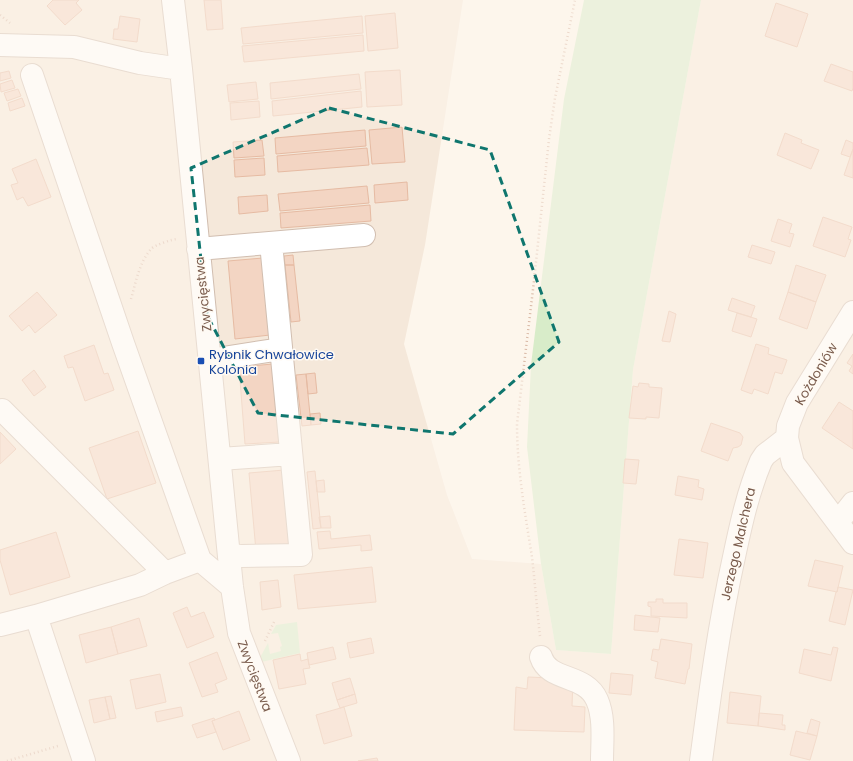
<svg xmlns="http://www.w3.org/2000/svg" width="853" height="761" font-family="Poppins,sans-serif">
<rect width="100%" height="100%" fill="#fdf6ec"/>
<!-- residential -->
<path fill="#f5e8da" d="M0,0H463L425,245L404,344L447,495L472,559L541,564L556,650L611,654L633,370L701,0H853V761H0Z"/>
<!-- green -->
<path fill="#d8ecc9" d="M584,0H701L633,370L611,654L556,650L541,564L527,447L531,365L564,99Z
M297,622L300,653L257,663L268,643L270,654L281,651L280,647L282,646L278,633L271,634L276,625Z"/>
<!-- building -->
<path fill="#f3d5c3" stroke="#e6bba3" d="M53,0H79L76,3L82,10L65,25L47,6Z
M204,0H221L223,29L207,30Z
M776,3L808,14L797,47L765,36Z
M395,13L398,48L368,51L365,16Z
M120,16L140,19L137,42L113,39L114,29H118Z
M362,16L363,33L243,44L241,28Z
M363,35L364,51L244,62L242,46Z
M831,64L853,72V88L852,91L824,81Z
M400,70L402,105L367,107L365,72Z
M9,71L11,78L0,81V73Z
M359,74L361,89L271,99L270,83Z
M12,80L15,88L1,92L0,84Z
M256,82L258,99L229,102L227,85Z
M18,89L21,96L7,101L4,93Z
M361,91L362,107L273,116L272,101Z
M22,98L25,106L10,111L8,103Z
M259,101L260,117L231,120L230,103Z
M402,127L405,162L372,164L369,130Z
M365,130L366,146L276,154L275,138Z
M785,133L802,140L801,143L819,150L811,169L777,155Z
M262,140L264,156L234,158L233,142Z
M846,140L853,143V149L850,157L841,154Z
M367,148L369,165L278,172L277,156Z
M853,149V178L844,175Z
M264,158L265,175L235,177L234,160Z
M36,159L51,197L28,206L23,197L17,200L11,185L18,183L12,169Z
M407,182L408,200L375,203L374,185Z
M367,186L369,203L280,211L278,194Z
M267,195L268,211L239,214L238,197Z
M370,205L371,221L281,228L280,213Z
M823,217L852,227L848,239L851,240L845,257L813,246Z
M778,219L792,224L789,233L794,234L790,247L771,241Z
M752,245L775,252L771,264L748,257Z
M293,255L294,265H285L284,256Z
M263,258L270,335L235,339L228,261Z
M285,265H294L300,321L291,322Z
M796,265L826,275L816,302L788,292Z
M37,292L57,315L35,333L29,325L22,331L9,316Z
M788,292L816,302L807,329L779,319Z
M732,298L755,306L751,317L728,310Z
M669,311L676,314L670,342L662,341Z
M737,313L757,319L751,337L732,331Z
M756,344L769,348L768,354L787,360L782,374L775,372L768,394L754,389L752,394L741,390Z
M94,345L104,374L108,373L114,390L85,401L73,367L68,368L64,356Z
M853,354V374L849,371L852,366L847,363Z
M273,364L280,442L245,444L239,367Z
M34,370L46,387L34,396L22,380Z
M315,373L317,393L308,394L306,374Z
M306,374L311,425L302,426L296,375Z
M639,383L649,384V387L662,388L659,418L646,417V419L629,418L633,386L638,387Z
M839,402L853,411V449L822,428Z
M320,413L321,424L311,425L310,414Z
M711,423L740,433L743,437L741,445L738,447L733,448L728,461L701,451Z
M138,431L156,483L107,499L89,448Z
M0,432L16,449L0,464Z
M625,459L639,460L636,484L623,483Z
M284,470L291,548L256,551L249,473Z
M315,471L321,528L313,529L307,472Z
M678,476L699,480L698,487L704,489L702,500L675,495Z
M324,480L325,492H317L316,481Z
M330,516L331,528H321L319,517Z
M330,531L331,539L370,535L372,550L361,551V545L319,549L317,532Z
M56,532L70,577L10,595L0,560V550Z
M679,539L708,543L703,578L674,575Z
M815,560L843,566L837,592L808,586Z
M372,567L376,602L298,609L294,575Z
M278,580L281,607L262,610L260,582Z
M838,587L853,590L845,625L829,621L836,592H837Z
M656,599H663V603H687V618L651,616V607L648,606V602H656Z
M187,607L191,617L204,612L214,637L187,648L173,613Z
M635,615L660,618L658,632L634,630Z
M139,618L147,646L118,654L111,627Z
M111,627L118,654L86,663L79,635Z
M371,638L374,653L350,658L347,643Z
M661,639L692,644L689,669H688L685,684L655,678L658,662L651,660L653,649L659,650Z
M333,647L336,659L309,665L307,653Z
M833,647L838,648L831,681L799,673L804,649L831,655Z
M217,652L227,679L215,684L218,692L202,697L189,663Z
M300,654L301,661L308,659L309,665L310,668L303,669L306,684L279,689L273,660Z
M611,673L633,675L631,695L609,693Z
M160,674L166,702L136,709L130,680Z
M528,677L573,679L572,706L585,707L584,732L514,730L516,687L527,689Z
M350,678L355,694L337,700L332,683Z
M730,692L761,696L758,726L727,723Z
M355,694L357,703L340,708L337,700Z
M111,696L116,718L110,719L105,697Z
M105,697L110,719L94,723L89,700Z
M181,707L183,716L157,722L155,712Z
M344,707L352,736L324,744L316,715Z
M239,711L250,740L223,750L212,721Z
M759,713L783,715L782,725H785V730L758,726Z
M214,718L215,720L212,721L216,732L197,738L192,725Z
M811,719L820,722L817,736L807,733Z
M796,731L817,736L810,760L790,755Z
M377,758L378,761H358Z"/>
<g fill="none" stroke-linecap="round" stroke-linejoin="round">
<defs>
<path id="minor" d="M173,0L181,69L232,587L239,633L289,761
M0,45L74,47L140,63L181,69
M32,75L123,343L200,560L232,587
M198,249L364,235
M853,312L797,403L788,426L787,438L793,463L853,543
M210,360L281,349
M2,410L165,573
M220,459L291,454
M838,522L853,503
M230,555L241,556L301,555L271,243
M36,616L84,761
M0,625L36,616L140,585L165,573L200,560
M541,657C549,682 585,673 597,700C605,718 602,742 602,761
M701,761C710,693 719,625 734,557C741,524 748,492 761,461L765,455L787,438"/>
</defs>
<!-- minor casing -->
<use href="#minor" stroke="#d1beb0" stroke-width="24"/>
<!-- path -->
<path stroke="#d9b8a5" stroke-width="2.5" stroke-dasharray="1 3" stroke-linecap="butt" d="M0,15L10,23
M131,299C136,282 139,263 151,249C155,245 172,239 178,239
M540,636C537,610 535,583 532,557C525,513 517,469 517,424L534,281L549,139L555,98L575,0
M265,641L275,620
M7,761L58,746"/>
<!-- minor -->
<use href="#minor" stroke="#fff" stroke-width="22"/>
</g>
<!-- marked area -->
<path d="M0 0H853V761H0ZM329,108L490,150L559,342L453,434L258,413L207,315L191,168Z" fill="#fdf6ec" fill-opacity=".55" fill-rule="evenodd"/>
<path fill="none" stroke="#0f766e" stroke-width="3" stroke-dasharray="8 5" stroke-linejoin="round" d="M329,108L490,150L559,342L453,434L258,413L207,315L191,168Z"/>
<!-- markers -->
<rect fill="#1a4fb4" stroke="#fffaf3" stroke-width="1.5" x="197" y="357" width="8" height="8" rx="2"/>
<g text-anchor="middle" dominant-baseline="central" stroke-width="3" stroke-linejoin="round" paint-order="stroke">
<!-- street labels -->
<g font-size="13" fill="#7a5c4d" stroke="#fffaf3">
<text transform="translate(203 294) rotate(-96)">Zwycięstwa</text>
<text transform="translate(816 374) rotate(-59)">Kożdoniów</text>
<text transform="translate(738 544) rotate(-77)">Jerzego Malchera</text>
<text transform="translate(255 676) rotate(69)">Zwycięstwa</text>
</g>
<!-- transit labels -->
<g font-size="13" fill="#164399" stroke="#fffaf3" text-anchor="start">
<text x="209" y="354">Rybnik Chwałowice<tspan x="209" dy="15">Kolonia</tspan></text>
</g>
</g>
</svg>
